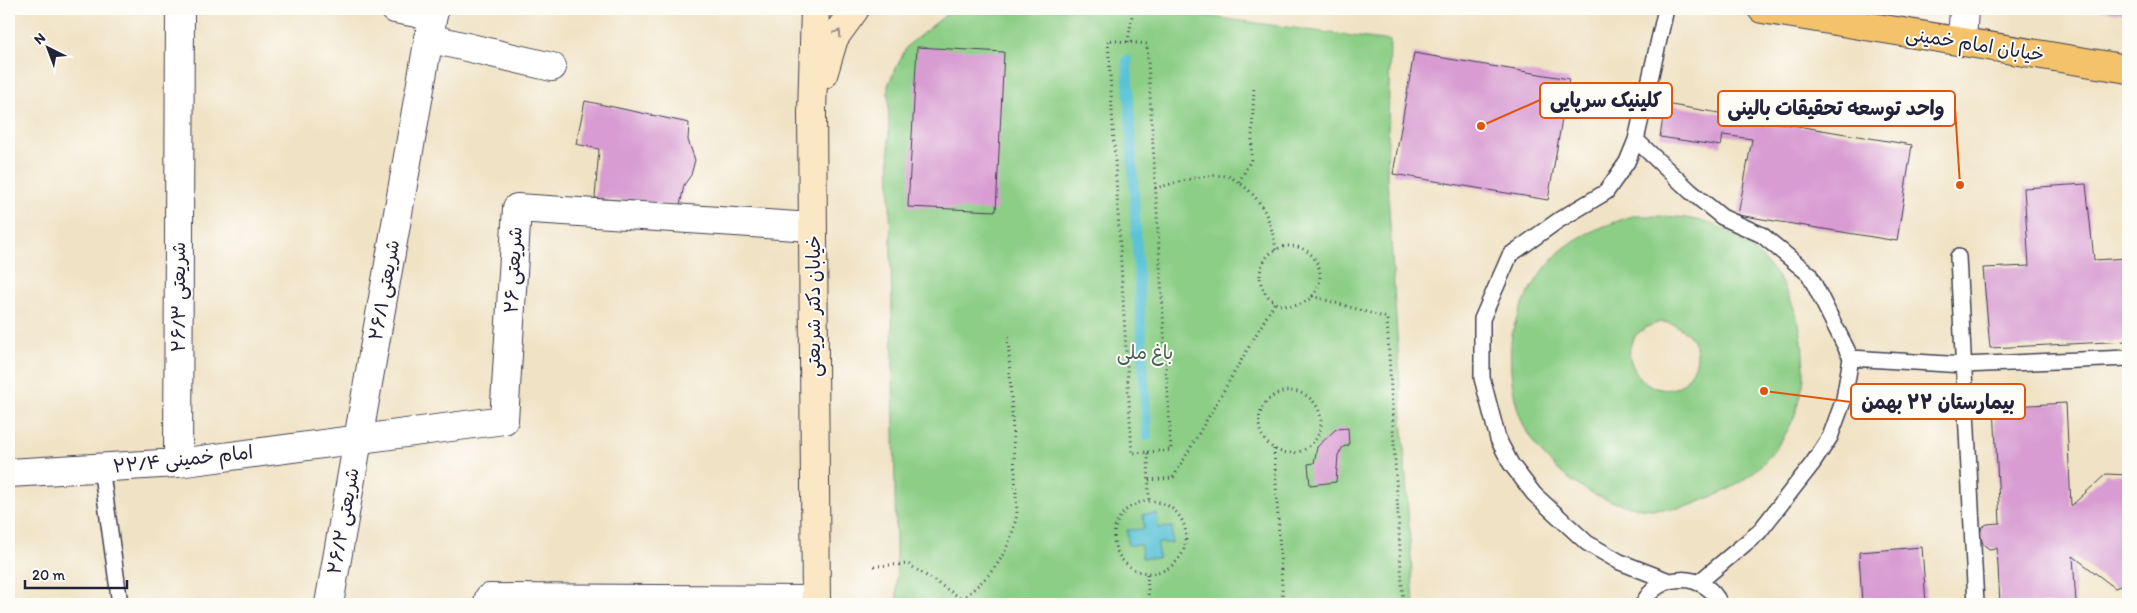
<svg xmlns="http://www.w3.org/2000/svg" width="2137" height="613" font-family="Itim,'Playpen Sans Arabic',sans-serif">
<rect width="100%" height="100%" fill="#fdfcf7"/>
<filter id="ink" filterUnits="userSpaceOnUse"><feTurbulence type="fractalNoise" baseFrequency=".02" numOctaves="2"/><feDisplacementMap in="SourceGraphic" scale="10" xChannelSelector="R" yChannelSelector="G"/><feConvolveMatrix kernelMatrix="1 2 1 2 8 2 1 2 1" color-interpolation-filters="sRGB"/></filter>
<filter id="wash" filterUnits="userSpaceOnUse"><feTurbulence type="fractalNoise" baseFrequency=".0096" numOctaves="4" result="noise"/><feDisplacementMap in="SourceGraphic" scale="20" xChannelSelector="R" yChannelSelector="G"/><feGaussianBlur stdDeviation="1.12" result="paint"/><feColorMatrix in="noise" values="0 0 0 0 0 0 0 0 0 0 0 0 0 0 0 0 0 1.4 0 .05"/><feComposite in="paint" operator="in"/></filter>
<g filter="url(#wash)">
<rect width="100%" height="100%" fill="#f0e2c4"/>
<!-- green -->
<path fill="#8cce86" stroke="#577860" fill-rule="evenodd" d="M953,9H1152L1390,41L1387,177L1414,604H897L888,85L907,46Z
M1632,216C1663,216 1696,215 1723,229C1772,256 1802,302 1803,356C1804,368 1805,378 1802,389C1798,400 1797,414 1791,424C1774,457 1746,485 1711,497C1703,500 1693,505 1685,507C1622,518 1559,487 1527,432C1513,406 1509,371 1511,342C1514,314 1534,280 1552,260C1572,236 1604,226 1632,216ZM1661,322C1686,324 1707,347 1692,372C1661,426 1588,340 1661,322Z"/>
<!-- water -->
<path fill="#5ac2d7" stroke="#3e7289" d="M1143,514H1157L1158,528L1172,527V543H1158V558H1142L1141,545H1128L1127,530L1144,529Z"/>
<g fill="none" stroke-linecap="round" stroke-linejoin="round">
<!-- stream -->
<path stroke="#5ac2d7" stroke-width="10" d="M1127,60L1147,436"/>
</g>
<g id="blocks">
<!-- building -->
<path fill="#d89cd2" d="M2101,9H2128V14L2101,10Z
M917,47L1004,52L996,211L908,207Z
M1414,53L1569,79L1548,200L1393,174Z
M585,101L689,123L688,140L695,160L691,175L684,185L680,206L595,198L599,149L576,144Z
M1665,104L1912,145L1897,241L1738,215L1752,139L1723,135L1721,146L1660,137Z
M2086,184L2094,260L2128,258V341L1990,348L1983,268L2029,266L2024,188Z
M2066,403L2071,506L2106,474L2128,475V583L2115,588L2073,556L2076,604H2000L1997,548L1989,549L1983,544L1980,534L1982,527L1987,524L2000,523L1994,407Z
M1348,428L1349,445L1343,447L1338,455L1336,482L1310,485L1308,464L1314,463L1317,447L1336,429Z
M1922,547L1926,604H1862L1859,552Z"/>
</g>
</g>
<g filter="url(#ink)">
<use href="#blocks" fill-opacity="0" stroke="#413f50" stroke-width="1"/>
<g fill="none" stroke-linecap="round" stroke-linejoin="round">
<defs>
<path id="lane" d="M1666,9L1636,140L1627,162L1606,192L1559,220L1510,255L1482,319V378L1498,439L1511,464L1534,494L1587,543L1620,562L1669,581
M1636,140L1690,191L1722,217L1762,235L1809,274L1851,358L1963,365L2128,358
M1958,257L1976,604
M101,467L120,604
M1698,583L1759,532L1813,463L1830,437L1844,399L1851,358
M1643,604C1657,572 1706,571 1720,604"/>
<path id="street" d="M395,9L433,16
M428,38L552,67
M1962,41L1964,9
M178,463L180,9
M9,473L178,463L504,420L517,208L812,227
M329,604L434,9
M488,604L489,598L816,600"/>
<path id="secondary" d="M815,9L812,113L816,604
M823,75L834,38L855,9"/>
<path id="primary" d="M1762,9L2128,69"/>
</defs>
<!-- lane casing -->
<use href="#lane" stroke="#413f50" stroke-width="18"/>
<!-- street casing -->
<use href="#street" stroke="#413f50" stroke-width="30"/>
<!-- secondary casing -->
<use href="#secondary" stroke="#413f50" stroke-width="30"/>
<!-- primary casing -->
<use href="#primary" stroke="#413f50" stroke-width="30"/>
<!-- path -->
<path stroke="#413f50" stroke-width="3" stroke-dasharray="1 4" stroke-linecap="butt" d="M1128,42L1133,9
M1239,182L1251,160L1254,86
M1155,188C1178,183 1203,173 1227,176C1232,177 1236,181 1241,184C1263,200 1272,223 1276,250
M1260 276a30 30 0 1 1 60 0a30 30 0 1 1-60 0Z
M1312,296L1387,318L1403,604
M1259 422a31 31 0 1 1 62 0a31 31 0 1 1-62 0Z
M1274,449L1283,604
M1148,452L1171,450L1147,44L1108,40L1132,453L1148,452L1149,501
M1149,480L1173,478L1275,302
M1114 537a36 36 0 1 1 72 0a36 36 0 1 1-72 0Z
M874,566L908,564L970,604
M1147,574L1149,604
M962,599C995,572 1008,556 1017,514L1008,336"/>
<!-- lane -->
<use href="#lane" stroke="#fff" stroke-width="15"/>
<!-- street -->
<use href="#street" stroke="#fff" stroke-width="28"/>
<!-- secondary -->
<use href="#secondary" stroke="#fbe7c3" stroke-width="28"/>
<!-- primary -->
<use href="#primary" stroke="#f4c26a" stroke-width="28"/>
</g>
<!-- one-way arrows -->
<defs><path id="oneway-chevron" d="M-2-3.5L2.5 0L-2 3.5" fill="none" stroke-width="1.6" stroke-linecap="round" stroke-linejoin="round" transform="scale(1.25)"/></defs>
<use stroke="#998e86" href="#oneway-chevron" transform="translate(838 33) rotate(-56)"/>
</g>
<g text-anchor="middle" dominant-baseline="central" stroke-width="4" stroke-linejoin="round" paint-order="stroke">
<!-- street labels -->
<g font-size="19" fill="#22223b" stroke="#fdfcf7">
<text transform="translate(1975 44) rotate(9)">خیابان امام خمینی</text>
<text transform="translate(513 270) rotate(-87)">شریعتی ۲۶</text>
<text transform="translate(384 290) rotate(-80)">شریعتی ۲۶/۱</text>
<text transform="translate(178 297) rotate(-90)">شریعتی ۲۶/۳</text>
<text transform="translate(813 306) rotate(-90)">خیابان دکتر شریعتی</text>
<text transform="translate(183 459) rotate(-6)">امام خمینی ۲۲/۴</text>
<text transform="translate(343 521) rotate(-80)">شریعتی ۲۶/۲</text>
</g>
<!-- park labels -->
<g font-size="19" fill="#475e55" stroke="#fdfcf7">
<text x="1145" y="352">باغ ملی</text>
</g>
</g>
<!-- callouts -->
<path fill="none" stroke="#de560e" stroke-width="2" d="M1481 126L1540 100M1960 185L1955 108M1764 391L1851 402"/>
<g fill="#de560e" stroke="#fdfcf7" stroke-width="2">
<circle cx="1481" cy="126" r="5"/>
<circle cx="1960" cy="185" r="5"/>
<circle cx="1764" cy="391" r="5"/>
</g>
<g fill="#fdfcf7" stroke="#de560e" stroke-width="2">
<rect x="1540" y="83" width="132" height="35" rx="5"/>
<rect x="1718" y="91" width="237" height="35" rx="5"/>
<rect x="1851" y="384" width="174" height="35" rx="5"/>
</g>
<g font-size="20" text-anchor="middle" font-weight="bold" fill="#22223b">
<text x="1606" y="107">کلینیک سرپایی</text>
<text x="1836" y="115">واحد توسعه تحقیقات بالینی</text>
<text x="1938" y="409">بیمارستان ۲۲ بهمن</text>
</g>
<!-- margin -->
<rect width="2137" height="613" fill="none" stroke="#fdfcf7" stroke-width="30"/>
<!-- north arrow -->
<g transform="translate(48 48) rotate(318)" stroke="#fdfcf7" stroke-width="4" paint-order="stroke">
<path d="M0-4L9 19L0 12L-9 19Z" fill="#22223b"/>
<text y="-8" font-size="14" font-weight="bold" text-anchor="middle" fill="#22223b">N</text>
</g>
<!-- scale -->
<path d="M25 580v8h102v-8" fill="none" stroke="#22223b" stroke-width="2.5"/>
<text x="32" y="580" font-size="15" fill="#22223b" stroke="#fdfcf7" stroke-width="4" paint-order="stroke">20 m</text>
</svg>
